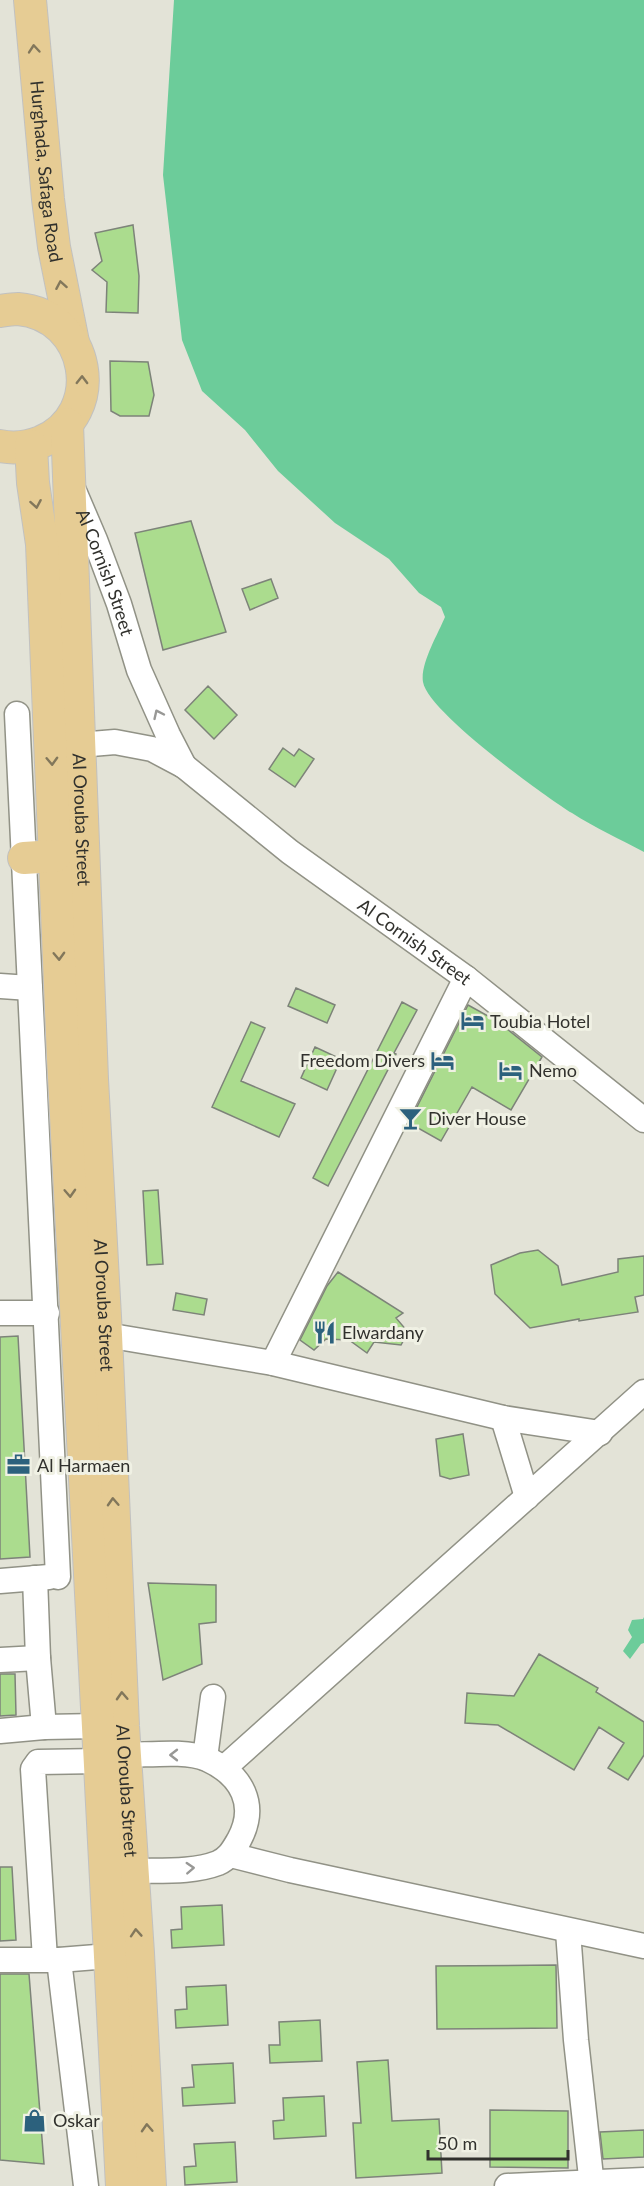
<svg xmlns="http://www.w3.org/2000/svg" width="644" height="2186" font-family="Lato,sans-serif">
<rect width="100%" height="100%" fill="#e3e3d7"/>
<!-- water -->
<path fill="#6ccc9a" d="M174,0H644V852C620,839 595,828 572,813C543,795 428,712 423,682C420,664 438,634 445,617L441,607L419,593L389,559L335,523L278,471L245,430L202,391L182,340L163,175Z
M644,1617V1643L641,1644L630,1659L623,1651L632,1637L628,1630L632,1620L643,1619Z"/>
<!-- building -->
<path fill="#abdc8e" stroke="#7d8379" stroke-width="1.5" d="M133,225L139,276L138,313L106,312L107,282L92,270L102,261L95,233Z
M110,361L148,362L154,395L149,416H120L111,411Z
M191,521L226,632L163,650L135,533Z
M271,579L278,598L250,610L242,589Z
M208,686L237,715L214,739L185,710Z
M283,748L294,756L299,749L314,759L295,787L269,769Z
M296,988L335,1005L327,1023L288,1006Z
M402,1002L417,1010L394,1053L396,1054L328,1186L313,1178Z
M468,1005L497,1021L542,1057L511,1110L472,1087L441,1141L409,1123Z
M251,1022L265,1028L241,1081L295,1104L279,1137L212,1107Z
M315,1047L341,1059L327,1090L301,1078Z
M158,1190L163,1264L147,1265L143,1191Z
M538,1250L558,1266L562,1285L618,1272V1259L644,1256V1295L635,1297L638,1312L579,1321V1319L530,1328L495,1294L491,1265L520,1253Z
M338,1272L403,1313L396,1318L408,1332L401,1345L374,1342L367,1353L349,1340L326,1339L314,1350L300,1340L327,1286Z
M176,1293L207,1299L204,1315L173,1310Z
M18,1336L30,1557L0,1559V1337Z
M463,1434L469,1475L450,1479L440,1476L436,1439Z
M148,1583L216,1585V1622L199,1624L202,1664L163,1680Z
M539,1654L598,1688L596,1692L644,1722V1755L628,1780L608,1768L624,1743L599,1727L574,1770L498,1725L465,1723L467,1693L514,1696Z
M0,1674H15L16,1715L0,1716Z
M0,1867H12L16,1940L0,1941Z
M222,1905L224,1945L172,1948L171,1930L182,1929L181,1907Z
M556,1965L557,2028L437,2029L436,1966Z
M0,1974H29L44,2164L0,2160Z
M226,1985L228,2025L176,2028L175,2010L187,2009L186,1987Z
M320,2020L322,2061L270,2063L269,2045H280L279,2022Z
M388,2060L392,2121L439,2119L442,2173L356,2178L353,2123H361L357,2062Z
M233,2063L235,2103L183,2106L182,2088L194,2087L192,2065Z
M324,2096L326,2136L274,2139L273,2121L284,2120L283,2098Z
M490,2110L568,2111V2168L490,2167Z
M644,2130V2157L603,2159L600,2132Z
M235,2142L237,2182L185,2185L184,2167L196,2166L194,2144Z"/>
<g fill="none" stroke-linecap="round" stroke-linejoin="round">
<defs>
<g id="minor">
<path id="s1" d="M74,491L95,540L119,604L139,670L168,735L184,766"/>
<path d="M17,714L58,1577"/>
<path id="s2" d="M79,745L115,742L152,749L184,766L290,852L466,978L644,1120"/>
<path d="M0,986L30,988"/>
<path d="M0,1313H47"/>
<path d="M106,1335L273,1363L503,1418L600,1433"/>
<path d="M273,1363L466,978"/>
<path d="M503,1418L527,1497"/>
<path d="M35,1578L38,1658L44,1727"/>
<path d="M0,1581L49,1577"/>
<path d="M0,1660L38,1658"/>
<path d="M0,1731L44,1727L98,1726"/>
<path d="M125,1755C149,1755 186,1750 207,1759C242,1775 258,1805 239,1840C233,1850 229,1858 218,1863C192,1873 159,1870 132,1871"/>
<path d="M205,1758L213,1697"/>
<path d="M224,1768L644,1392"/>
<path d="M231,1855L290,1870L644,1946"/>
<path d="M568,1931L576,2040L592,2186"/>
<path d="M45,1959L33,1769L38,1762L101,1761"/>
<path d="M0,1960H59L109,1956"/>
<path d="M59,1960L86,2186"/>
<path d="M507,2186L644,2180"/>
</g>
<g id="major">
<path id="s3" d="M30,0L48,199L54,247L73,342"/>
<path d="M0,311C6,310 13,309 18,309C90,315 108,414 41,442C28,447 14,449 0,446"/>
<path id="s4" d="M67,424L92,1079L106,1335L123,1726L138,1953L150,2186"/>
<path d="M31,446L33,483L42,544L63,1058L122,2186"/>
<path d="M24,858L55,856"/>
</g>
</defs>
<!-- minor casing -->
<use href="#minor" stroke="#919286" stroke-width="27"/>
<!-- major casing -->
<use href="#major" stroke="#c1c1c0" stroke-width="34"/>
<!-- minor -->
<use href="#minor" stroke="#fff" stroke-width="24"/>
<!-- major -->
<use href="#major" stroke="#e6cc94" stroke-width="32"/>
</g>
<!-- one-way arrows -->
<defs><path id="oneway-chevron" d="M-2-3.5L2.5 0L-2 3.5" fill="none" stroke-width="1.6" stroke-linecap="round" stroke-linejoin="round" transform="scale(1.5)"/></defs>
<g stroke="#82775b">
<use href="#oneway-chevron" transform="translate(34 49) rotate(-95)"/>
<use href="#oneway-chevron" transform="translate(61 285) rotate(-100)"/>
<use href="#oneway-chevron" transform="translate(82 380) rotate(-89)"/>
<use href="#oneway-chevron" transform="translate(36 504) rotate(80)"/>
<use href="#oneway-chevron" transform="translate(52 761) rotate(88)"/>
<use href="#oneway-chevron" transform="translate(59 956) rotate(88)"/>
<use href="#oneway-chevron" transform="translate(70 1193) rotate(87)"/>
<use href="#oneway-chevron" transform="translate(113 1502) rotate(-93)"/>
<use href="#oneway-chevron" transform="translate(122 1696) rotate(-93)"/>
<use href="#oneway-chevron" transform="translate(136 1933) rotate(-94)"/>
<use href="#oneway-chevron" transform="translate(147 2128) rotate(-93)"/>
</g>
<g stroke="#989896">
<use href="#oneway-chevron" transform="translate(158 714) rotate(-115)"/>
<use href="#oneway-chevron" transform="translate(174 1755) rotate(-180)"/>
<use href="#oneway-chevron" transform="translate(190 1868) rotate(-3)"/>
</g>
<!-- icons -->
<defs>
<symbol id="hotel-bare" viewBox="-9 -9 18 18"><path d="M-6-4.5h1.5V1H6V5H4.5V3h-9V5H-6ZM-4 0a1.8 1.8 0 1 1 3.6 0ZM.5 0V-2.5h3Q6-2.5 6 0Z" fill="#2c617d" stroke="#f0f1e4" stroke-width="2.5" paint-order="stroke"/></symbol>
<symbol id="bar-bare" viewBox="-9 -9 18 18"><path d="M-6-5H6L.8 .8V4.5H3.5V6h-7V4.5H-.8V.8Z" fill="#2c617d" stroke="#f0f1e4" stroke-width="2.5" paint-order="stroke"/></symbol>
<symbol id="restaurant-bare" viewBox="-9 -9 18 18"><path d="M-5-6h1v4h1v-4h1v4h1v-4h1v5L-1.5 .5V6h-2V.5L-5-1ZM5-6V6H3V1.5H1.5Q1.5-4 5-6Z" fill="#2c617d" stroke="#f0f1e4" stroke-width="2.5" paint-order="stroke"/></symbol>
<symbol id="office-bare" viewBox="-9 -9 18 18"><path d="M-6-3h4V-5.5h4V-3h4V5H-6ZM-1-4.5V-3h2v-1.5ZM-6 0V1H6V0Z" fill="#2c617d" stroke="#f0f1e4" stroke-width="2.5" paint-order="stroke"/></symbol>
<symbol id="shop-bare" viewBox="-9 -9 18 18"><path d="M-5-2.5h2.3a2.7 3.5 0 0 1 5.4 0H5L5.5 6h-11ZM-1.5-2.5h3a1.5 2.3 0 0 0-3 0Z" fill="#2c617d" stroke="#f0f1e4" stroke-width="2.5" paint-order="stroke"/></symbol>
</defs>
<g fill-rule="evenodd">
<use href="#hotel-bare" x="456" y="1004" width="33" height="33"/>
<use href="#hotel-bare" x="426" y="1044" width="33" height="33"/>
<use href="#hotel-bare" x="494" y="1054" width="33" height="33"/>
<use href="#bar-bare" x="394" y="1102" width="33" height="33"/>
<use href="#restaurant-bare" x="308" y="1316" width="33" height="33"/>
<use href="#office-bare" x="2" y="1448" width="33" height="33"/>
<use href="#shop-bare" x="18" y="2104" width="33" height="33"/>
</g>
<g text-anchor="middle" dominant-baseline="central" stroke-width="6" stroke-linejoin="round" paint-order="stroke">
<!-- street labels -->
<g font-size="18" fill="#31312d" stroke="#f0f1e4">
<text stroke="none"><textPath href="#s3" startOffset="172">Hurghada, Safaga Road</textPath></text>
<text stroke="none"><textPath href="#s1" startOffset="87">Al Cornish Street</textPath></text>
<text stroke="none"><textPath href="#s4" startOffset="396">Al Orouba Street</textPath></text>
<text stroke="none"><textPath href="#s2" startOffset="400">Al Cornish Street</textPath></text>
<text stroke="none"><textPath href="#s4" startOffset="882">Al Orouba Street</textPath></text>
<text stroke="none"><textPath href="#s4" startOffset="1368">Al Orouba Street</textPath></text>
</g>
<!-- poi labels -->
<g font-size="18" fill="#31312d" stroke="#f0f1e4" text-anchor="start">
<text x="490" y="1021">Toubia Hotel</text>
<text x="425" y="1060" text-anchor="end">Freedom Divers</text>
<text x="529" y="1070">Nemo</text>
<text x="428" y="1118">Diver House</text>
<text x="342" y="1332">Elwardany</text>
<text x="37" y="1465">Al Harmaen</text>
<text x="53" y="2120">Oskar</text>
</g>
</g>
<!-- scale -->
<path d="M428 2150v9h140v-9" fill="none" stroke="#31312d" stroke-width="3"/>
<text x="437" y="2150" font-size="18" fill="#31312d" stroke="#f0f1e4" stroke-width="4.5" paint-order="stroke">50 m</text>
</svg>
